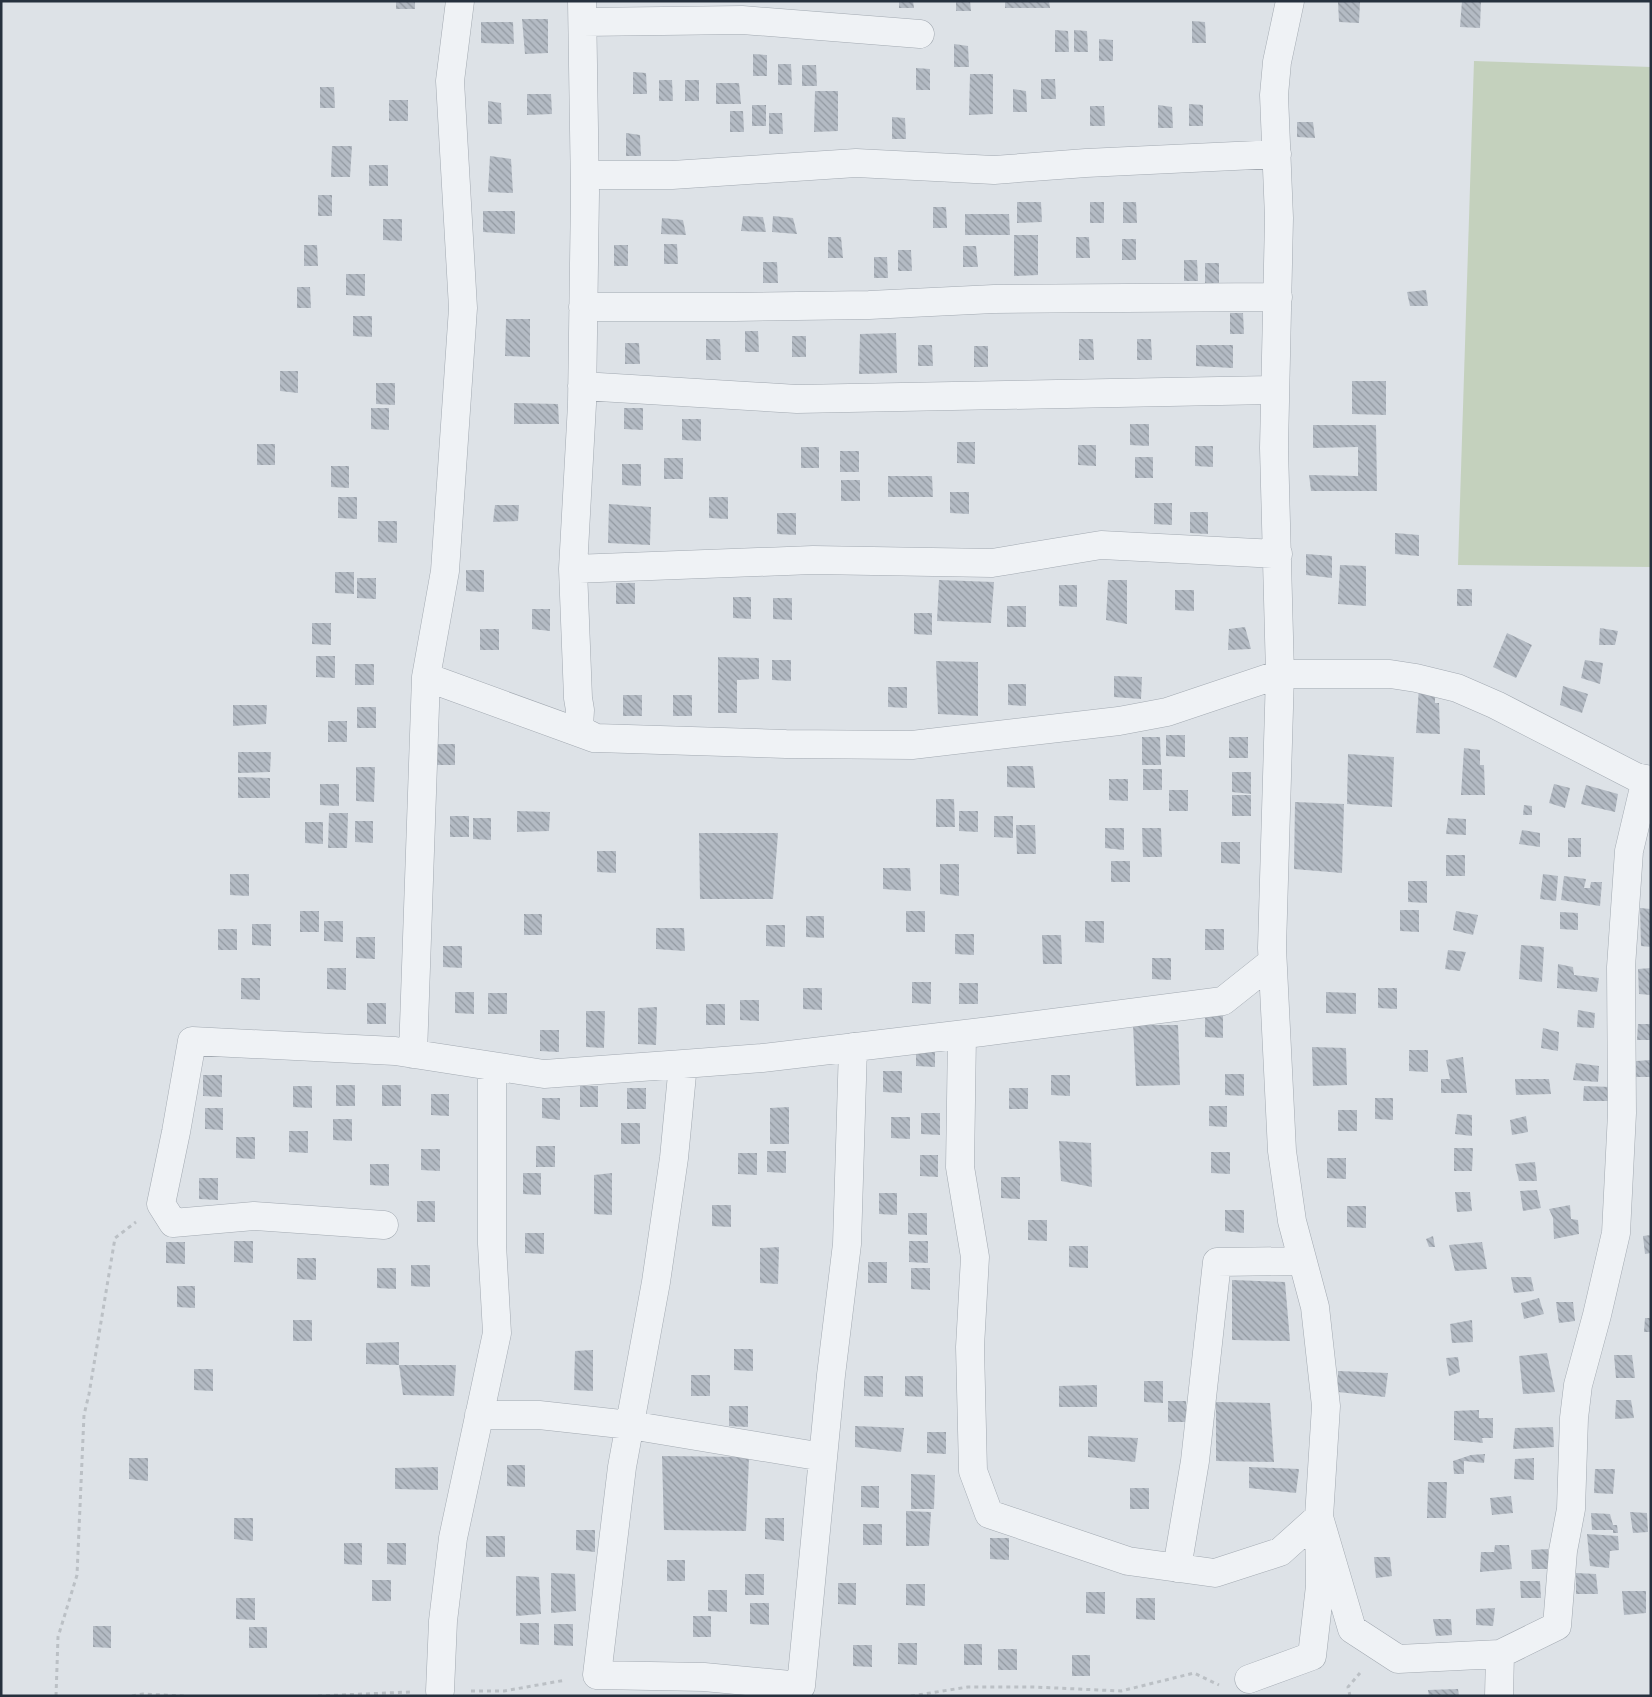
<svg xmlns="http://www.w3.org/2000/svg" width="1652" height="1697" font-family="Signika,sans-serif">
<defs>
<pattern id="building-back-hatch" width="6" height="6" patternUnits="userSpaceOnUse" patternTransform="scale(1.25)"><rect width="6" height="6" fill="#b4bbc4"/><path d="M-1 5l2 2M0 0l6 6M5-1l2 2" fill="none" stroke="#9299a1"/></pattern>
</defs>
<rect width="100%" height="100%" fill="#dde2e7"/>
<!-- pitch -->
<path fill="#c4d1bd" d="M1474,61L1651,67V567L1458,565Z"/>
<!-- building -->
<path fill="url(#building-back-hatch)" d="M396,1H415V9H396Z
M899,1H913L914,8H899Z
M956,1H970L971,11H956Z
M1005,1H1049L1050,8H1005Z
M1462,1H1481L1480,28L1460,27Z
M1338,2H1360L1359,23L1339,22Z
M522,19H548V53L525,54Z
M1192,21L1205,22L1206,43H1192Z
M481,22H513L514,44L481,43Z
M1055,30L1068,31L1069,52H1055Z
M1074,30L1087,31L1088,52H1074Z
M1099,39L1113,40V61H1099Z
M954,44L968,46L969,67H954Z
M753,54L767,55V76H753Z
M778,64H791L792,85H778Z
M802,65H816L817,86H802Z
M916,68L930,69V90H916Z
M633,72L646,73L647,94H633Z
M970,74H993V114L969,115Z
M1041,79H1055L1056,99H1041Z
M659,80H672L673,101H659Z
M685,80H699V101H685Z
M716,83H739L741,104H716Z
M320,87H334L335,108H320Z
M1013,89L1026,91L1027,112H1013Z
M815,91H838V131L814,132Z
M527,94H551L552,114L527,115Z
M389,100H408V121H389Z
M488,101L501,103L502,124H488Z
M1189,104L1203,105V126H1189Z
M752,105H766V126H752Z
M1158,105L1172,107L1173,128H1158Z
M1090,106H1104L1105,126H1090Z
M730,111H743L744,132H730Z
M769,113H782L783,134H769Z
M892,117L905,118L906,139H892Z
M1297,122H1313L1315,138L1297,137Z
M626,133L640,135L641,156H626Z
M332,146H352L350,177H331Z
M490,156L511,159L513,193L488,192Z
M369,165H388V186H369Z
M318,195H332V216H318Z
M1017,202H1041L1042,222L1017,223Z
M1090,202H1104V223H1090Z
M1123,202H1136L1137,223H1123Z
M933,207H946L947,228H933Z
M483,211H515V234L483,232Z
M965,214H1009L1010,235H965Z
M743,216L763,217L766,232L741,231Z
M773,216L793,218L797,234L772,232Z
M662,218L683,220L686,235L661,234Z
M383,219H402V241L383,240Z
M1014,235H1038V275L1014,276Z
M828,237H841L843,258H828Z
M1076,237H1089L1090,258H1076Z
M1122,239H1136V260H1122Z
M664,244H677L678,264H664Z
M304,245H317L318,266H304Z
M614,245H628V266H614Z
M963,246H976L978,267H963Z
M898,250H911L912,271H898Z
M874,257H887L888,278H874Z
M1184,260H1197L1198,281H1184Z
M763,262H777L778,283H763Z
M1205,263H1219V284H1205Z
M346,274H365V296L346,295Z
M297,287H310L311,308H297Z
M1426,290L1428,306H1410L1407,292Z
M1230,313H1243L1244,334H1230Z
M353,316H372V337L353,336Z
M506,319H530V357L505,356Z
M745,331H758L759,352H745Z
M896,333L897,373L859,374L860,334Z
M792,336H806V357H792Z
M706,339H720L721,360H706Z
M1079,339H1093L1094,360H1079Z
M1137,339H1151L1152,360H1137Z
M625,343H639L640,364H625Z
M918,345H932L933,366H918Z
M1196,345H1233V368L1196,366Z
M974,346H988V367H974Z
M280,371H298V393L280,391Z
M1352,381H1386V415L1352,414Z
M376,383H395V405L376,404Z
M514,403L558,404L559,424H514Z
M371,408H389V430L371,429Z
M624,408H643V430L624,429Z
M682,419H701V441L682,440Z
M1130,424H1149V446L1130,445Z
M1313,425H1376L1377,491H1311L1309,475L1358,476V447L1313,448Z
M957,442H975V464L957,463Z
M257,444H275V465H257Z
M1078,445H1096V466L1078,465Z
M1195,446H1213V467L1195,466Z
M801,447H819V468H801Z
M840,451H859V472H840Z
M1135,457H1153V478H1135Z
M664,458H683V479H664Z
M622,464H641V486L622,485Z
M331,466H349V488L331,487Z
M888,476H932L933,497H888Z
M841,480H860V501H841Z
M950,492H969V514L950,513Z
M338,497H357V519L338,518Z
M709,497H728V519L709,518Z
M1154,503H1172V525L1154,524Z
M609,504L651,507L650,545L608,543Z
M495,505H519L518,521L493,522Z
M1190,512H1208V534L1190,533Z
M777,513H796V535L777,534Z
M378,521H397V543L378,542Z
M1395,533L1419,535V556L1395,554Z
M1306,554L1332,556V578L1306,575Z
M1340,565L1366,566V606L1338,604Z
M466,570H484V592L466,591Z
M335,572H354V594L335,593Z
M357,578H376V599L357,598Z
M939,580L994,582L991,623L937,621Z
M1108,580H1127V624L1106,620Z
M616,583H635V604H616Z
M1059,585H1077V607L1059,606Z
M1457,589H1472V606H1457Z
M1175,590H1194V611L1175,610Z
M733,597H751V619L733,618Z
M773,598H792V620L773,619Z
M1007,606H1026V627H1007Z
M532,609H550V631L532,629Z
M914,613H932V635L914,634Z
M312,623H331V645L312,644Z
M1245,627L1251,649L1228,650L1229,629Z
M1600,628L1618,631L1615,645H1599Z
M480,629H499V650H480Z
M1507,633L1532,645L1516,678L1493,667Z
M316,656H335V678L316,677Z
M718,657L759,658V679L737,680V713H718Z
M772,660H791V681L772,680Z
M1585,660L1603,663L1600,684L1581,678Z
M936,661L978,662V716L938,714Z
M355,664H374V685H355Z
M1114,676L1142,677L1141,699L1114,697Z
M1008,684H1026V706L1008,705Z
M1563,686L1588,694L1582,713L1560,705Z
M888,687H907V708L888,707Z
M1419,687L1435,688V703H1439L1440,734L1416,733Z
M623,695H642V716H623Z
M673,695H692V716H673Z
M233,705H267L266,724L233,726Z
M357,707H376V728H357Z
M328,721H347V742H328Z
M1166,735H1185V757L1166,756Z
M1142,737H1160L1161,765H1142Z
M1229,737H1248V758H1229Z
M436,744H455V765H436Z
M1464,748L1480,750V765H1484L1485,795H1461Z
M238,752H271L270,772L238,773Z
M1348,754L1394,757L1392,807L1347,804Z
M1007,766H1033L1035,788L1007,787Z
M356,767H375L374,802L356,801Z
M1143,769H1162V790H1143Z
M1232,772H1251V794L1232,792Z
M238,777L270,778V798H238Z
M1109,779H1128V801L1109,800Z
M320,784H339V806L320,805Z
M1554,784L1570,788L1565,808L1549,803Z
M1586,785L1618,794L1615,812L1581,804Z
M1169,790H1188V811H1169Z
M1232,795H1251V816H1232Z
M936,799H954L955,827H936Z
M1295,802L1344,804L1342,873L1294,869Z
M1524,805L1532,806V815H1523Z
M517,811L550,812L549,831L517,832Z
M959,811H978V832L959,831Z
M329,813H348L347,848H328Z
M450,816H469V837H450Z
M994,816H1013V838L994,837Z
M473,818H491V840L473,839Z
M1448,818L1466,819V835L1446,834Z
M355,821H373V843L355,842Z
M305,822H323V844L305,843Z
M1016,825H1035L1036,854H1017Z
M1105,828H1124V850L1105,848Z
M1142,828H1161L1162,857H1143Z
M1522,830L1540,833V847L1519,844Z
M699,833H778L773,899H700Z
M1568,838H1581V857H1568Z
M1221,842H1240V864L1221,863Z
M597,851H616V873L597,872Z
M1446,855H1465V876H1446Z
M1111,861H1130V882H1111Z
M940,864H959V896L940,894Z
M883,868H910L911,891L883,889Z
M230,874H249V896L230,895Z
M1543,874L1558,876L1556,901L1540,899Z
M1564,876L1586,879L1584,888H1590L1591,882H1602L1600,906L1561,900Z
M1408,881H1427V903L1408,902Z
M1640,908L1651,909V947L1641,946Z
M1400,910H1419V932L1400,931Z
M300,911H319V932H300Z
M906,911H925V932H906Z
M1456,911L1478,915L1473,935L1453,930Z
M1560,912L1578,913V930L1560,929Z
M524,914H542V935H524Z
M806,916H824V938L806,937Z
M324,921H343V942L324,941Z
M1085,921H1104V943L1085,942Z
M252,924H271V946L252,945Z
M766,925H785V947L766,946Z
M656,928H684L685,951L656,949Z
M218,929H237V950H218Z
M1205,929H1224V950H1205Z
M955,934H974V955L955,954Z
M1042,935H1061L1062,964H1043Z
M356,937H375V959L356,958Z
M1521,945L1544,947L1542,982L1519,979Z
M443,946H462V968L443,967Z
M1448,950L1466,952L1460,971L1445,969Z
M1152,958H1171V980L1152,979Z
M1558,964L1573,967L1574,975L1599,978L1597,992L1557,988Z
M327,968H346V990L327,989Z
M1651,968V995L1639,994L1638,969Z
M241,978H260V1000L241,999Z
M912,982H931V1004L912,1003Z
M959,983H978V1004H959Z
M803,988H822V1010L803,1009Z
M1378,988H1397V1009L1378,1008Z
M455,992H474V1014L455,1013Z
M1326,992L1356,993V1014L1326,1013Z
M488,993H507V1014H488Z
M740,1000H759V1021L740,1020Z
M367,1003H386V1024H367Z
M706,1004H725V1025H706Z
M657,1007L656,1045L638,1044V1008Z
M1578,1010L1595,1013L1594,1028L1577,1027Z
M586,1011H605L604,1048L586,1047Z
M1205,1016H1223V1038L1205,1037Z
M1638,1024H1651V1040H1637Z
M1133,1025H1178L1180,1085L1136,1086Z
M1543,1028L1559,1032L1558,1051L1541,1048Z
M540,1030H559V1052L540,1051Z
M916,1045H935V1067L916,1066Z
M1312,1047L1346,1048L1347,1085L1313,1086Z
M1409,1050H1428V1072L1409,1071Z
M1463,1057L1467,1093H1441V1079H1450L1446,1060Z
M1651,1060V1077H1636V1061Z
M1576,1063L1599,1066L1598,1082L1573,1080Z
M883,1071H902V1093L883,1092Z
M1225,1074H1244V1096L1225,1095Z
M203,1075H222V1097L203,1096Z
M1051,1075H1070V1096L1051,1095Z
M1515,1079H1549L1551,1094L1516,1095Z
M336,1085H355V1106H336Z
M382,1085H401V1106H382Z
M293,1086H312V1108L293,1107Z
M580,1086H598V1107H580Z
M1584,1086L1611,1087V1101H1583Z
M627,1088H646V1109H627Z
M1009,1088H1028V1109H1009Z
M431,1094H449V1116L431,1115Z
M542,1098H560V1120L542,1118Z
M1375,1098H1393V1120L1375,1119Z
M1209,1106H1227V1127L1209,1126Z
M789,1107V1144H770V1108Z
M205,1108H223V1130L205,1129Z
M1338,1110H1357V1131H1338Z
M921,1113H940V1135L921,1134Z
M1457,1114L1472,1115V1136L1455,1134Z
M1526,1116L1528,1132L1512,1135L1510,1120Z
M891,1117H910V1139L891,1138Z
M333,1119H352V1141L333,1140Z
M621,1123H640V1144H621Z
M289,1131H308V1153L289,1152Z
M236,1137H255V1159L236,1158Z
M1059,1141L1091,1143L1092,1187L1061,1181Z
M536,1146H555V1167H536Z
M1454,1148H1473L1472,1171H1454Z
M421,1149H440V1171L421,1170Z
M767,1151H786V1173L767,1172Z
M1211,1152H1230V1174L1211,1173Z
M738,1153H757V1175L738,1174Z
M920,1155H938V1177L920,1176Z
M1327,1158H1346V1179L1327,1178Z
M1535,1162L1537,1181H1519L1515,1164Z
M370,1164H389V1186L370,1185Z
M523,1173H541V1195L523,1194Z
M612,1173V1215L594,1214V1175Z
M1001,1177H1020V1199L1001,1198Z
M199,1178H218V1200L199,1199Z
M1537,1190L1541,1208L1523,1211L1520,1191Z
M1455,1192H1470L1472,1211L1457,1212Z
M879,1193H897V1215L879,1214Z
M417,1201H435V1222H417Z
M712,1205H731V1227L712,1226Z
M1570,1205L1571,1219L1578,1220L1579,1234L1554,1239L1553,1218L1549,1209Z
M1347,1206H1366V1228L1347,1227Z
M1225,1210H1244V1233L1225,1231Z
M908,1213H927V1235L908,1234Z
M1028,1220H1047V1241L1028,1240Z
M525,1233H544V1254L525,1253Z
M1651,1235V1253L1645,1254L1643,1236Z
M1433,1236L1435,1247H1429L1426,1239Z
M234,1241H253V1263L234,1262Z
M909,1241H928V1263L909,1262Z
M166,1242H185V1264L166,1263Z
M1482,1242L1487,1269L1455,1271L1449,1245Z
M1069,1246H1088V1268L1069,1267Z
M779,1247L778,1284L760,1283V1248Z
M297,1258H316V1280L297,1279Z
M868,1262H887V1283H868Z
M411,1265H430V1287L411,1286Z
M377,1268H396V1289L377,1288Z
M911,1268H930V1290L911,1289Z
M1511,1277H1531L1534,1291L1514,1293Z
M1232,1280L1285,1282L1290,1341L1232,1340Z
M177,1286H195V1308L177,1307Z
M1539,1298L1544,1314L1524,1319L1521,1303Z
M1556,1302H1573L1575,1321L1559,1323Z
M1645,1318H1651V1332H1644Z
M293,1320H312V1341H293Z
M1472,1320L1473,1342L1452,1343L1450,1324Z
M399,1342V1365L366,1364V1343Z
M734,1349H753V1371L734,1370Z
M593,1350V1391L574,1390L575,1351Z
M1547,1353L1555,1392L1523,1394L1519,1356Z
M1614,1355H1632L1635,1378H1616Z
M1458,1357L1460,1372L1449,1376L1446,1358Z
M399,1365H456L454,1396L403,1395Z
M194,1369H213V1391L194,1390Z
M1338,1371L1388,1373L1385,1397L1338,1392Z
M691,1375H710V1396H691Z
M864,1376H883V1397L864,1396Z
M905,1376H923V1397L905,1396Z
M1144,1381H1163V1403L1144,1402Z
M1097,1385V1407H1059V1386Z
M1616,1400H1631L1634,1418L1615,1419Z
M1168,1401H1186V1422H1168Z
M1216,1402L1270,1403L1274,1462L1216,1461Z
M729,1406H748V1427L729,1426Z
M1479,1410V1418H1493V1438H1482L1483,1443L1454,1440V1411Z
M855,1426L904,1428L901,1452L855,1447Z
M1553,1427L1554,1447L1513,1449L1515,1428Z
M927,1432H946V1454L927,1453Z
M1088,1436L1138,1438L1135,1462L1088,1457Z
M1485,1454L1484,1463L1464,1461V1474H1454L1453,1461L1471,1455Z
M662,1456L749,1457L746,1531L664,1530Z
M129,1458H148V1481L129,1479Z
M1534,1458V1480L1514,1479L1515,1459Z
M507,1465H525V1487L507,1486Z
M438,1467V1490L395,1489V1468Z
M1249,1467L1299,1469L1296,1493L1249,1488Z
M1595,1469H1615L1613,1494L1594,1493Z
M911,1474L935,1475L934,1509H911Z
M1428,1482H1447L1446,1518H1427Z
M861,1486H879V1508L861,1507Z
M1130,1488H1149V1509H1130Z
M1511,1496L1513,1513L1492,1515L1490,1498Z
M906,1511L931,1512L929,1546H906Z
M1630,1512L1647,1513L1648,1532L1633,1533Z
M1591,1513L1610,1514L1613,1525H1617L1618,1533H1613V1530H1592Z
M234,1518H253V1541L234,1539Z
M765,1518H784V1541L765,1539Z
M863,1524H882V1545H863Z
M576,1530H595V1552L576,1550Z
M1587,1534L1618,1536L1619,1550L1610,1551L1609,1568L1590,1566Z
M486,1536H505V1557H486Z
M990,1538H1009V1560L990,1559Z
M344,1543H362V1565L344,1564Z
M387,1543H406V1565L387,1564Z
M1495,1545H1509L1512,1569L1480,1572L1481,1552H1494Z
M1548,1549V1569H1532L1531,1550Z
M1374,1557H1390L1392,1576L1376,1578Z
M667,1560H685V1581H667Z
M551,1573L575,1574L576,1611L551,1613Z
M1576,1573L1596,1574L1598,1594H1576Z
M745,1574H764V1595H745Z
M516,1576L539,1577L541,1614L516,1616Z
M372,1580H391V1601H372Z
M1520,1581H1540L1541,1598H1521Z
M838,1583H856V1605L838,1604Z
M906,1584H925V1606L906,1605Z
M708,1590H727V1612L708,1611Z
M1622,1591H1646V1613L1624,1615Z
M1086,1592H1105V1614L1086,1613Z
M236,1598H255V1620L236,1619Z
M1136,1598H1155V1620L1136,1619Z
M750,1603H769V1625L750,1624Z
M1495,1608L1493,1626L1476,1625V1609Z
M693,1616H711V1637H693Z
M1433,1619H1451L1452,1635L1436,1636Z
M520,1623H539V1645L520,1644Z
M554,1624H573V1646L554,1645Z
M93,1626H111V1648L93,1647Z
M249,1627H267V1648H249Z
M898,1643H917V1665L898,1664Z
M964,1644H982V1665H964Z
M853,1645H872V1667L853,1666Z
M998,1649H1017V1670H998Z
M1072,1655H1090V1676H1072Z
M1458,1689L1459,1696H1429L1428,1690Z"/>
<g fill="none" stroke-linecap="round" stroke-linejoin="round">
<defs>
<path id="minor" d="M582,1L585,193L582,404L573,569L578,698L580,710L579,727L586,733L596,738L786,744L912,745L1119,721L1167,712L1280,674H1390L1416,678L1457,688L1496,705L1636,777L1651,780
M583,22L742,20L920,34
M585,175H672L856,163L994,170L1086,163L1277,154
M583,307H735L869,305L994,299L1278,297
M582,386L797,399L1275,390
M573,569L813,560L992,563L1101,545L1278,554
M426,677L445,571L463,308L450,81L460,1
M962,1035L960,1167L975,1257L970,1347L973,1471L989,1514L1128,1561L1215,1573L1280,1552L1319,1517L1352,1629L1398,1659L1500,1654
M413,1054L426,677L594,738
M683,1064L674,1158L656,1282L622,1467L597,1675L704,1677L801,1686L831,1375L847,1244L853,1047
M384,1225L254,1216L173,1223L161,1204L176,1132L192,1041L395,1051L544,1074L683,1064L762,1058L982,1032L1223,1001L1272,962
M479,1415H539L630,1425L823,1457
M1177,1568L1195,1461L1217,1262L1302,1261
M1249,1679L1312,1656L1320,1586L1319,1517L1326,1406L1315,1307L1292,1221L1282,1151L1272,948L1280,674L1274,448L1279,218L1274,95L1277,62L1290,1
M440,1691L443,1621L453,1538L497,1333L492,1244V1066
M1499,1696L1500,1654L1557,1626L1563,1551L1571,1509L1574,1418L1578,1385L1597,1315L1616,1233L1622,1113L1621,967L1629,851L1646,779"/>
</defs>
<!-- minor casing -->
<use href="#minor" stroke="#a2a9b1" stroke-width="29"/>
<!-- path -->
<path stroke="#bbc0c5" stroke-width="3" stroke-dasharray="4 4" stroke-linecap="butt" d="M471,1691H504L566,1680
M56,1696L58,1637L77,1575L84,1415L89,1394L115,1238L136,1222
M132,1696L143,1694L184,1696
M318,1696L410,1692
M911,1696L968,1687H1034L1121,1691L1194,1673L1219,1685
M1350,1696L1348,1687L1360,1673"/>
<!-- minor -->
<use href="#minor" stroke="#eff2f5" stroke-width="28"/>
</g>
<!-- border -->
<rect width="1652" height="1697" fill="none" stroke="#26313e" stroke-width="5"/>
</svg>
